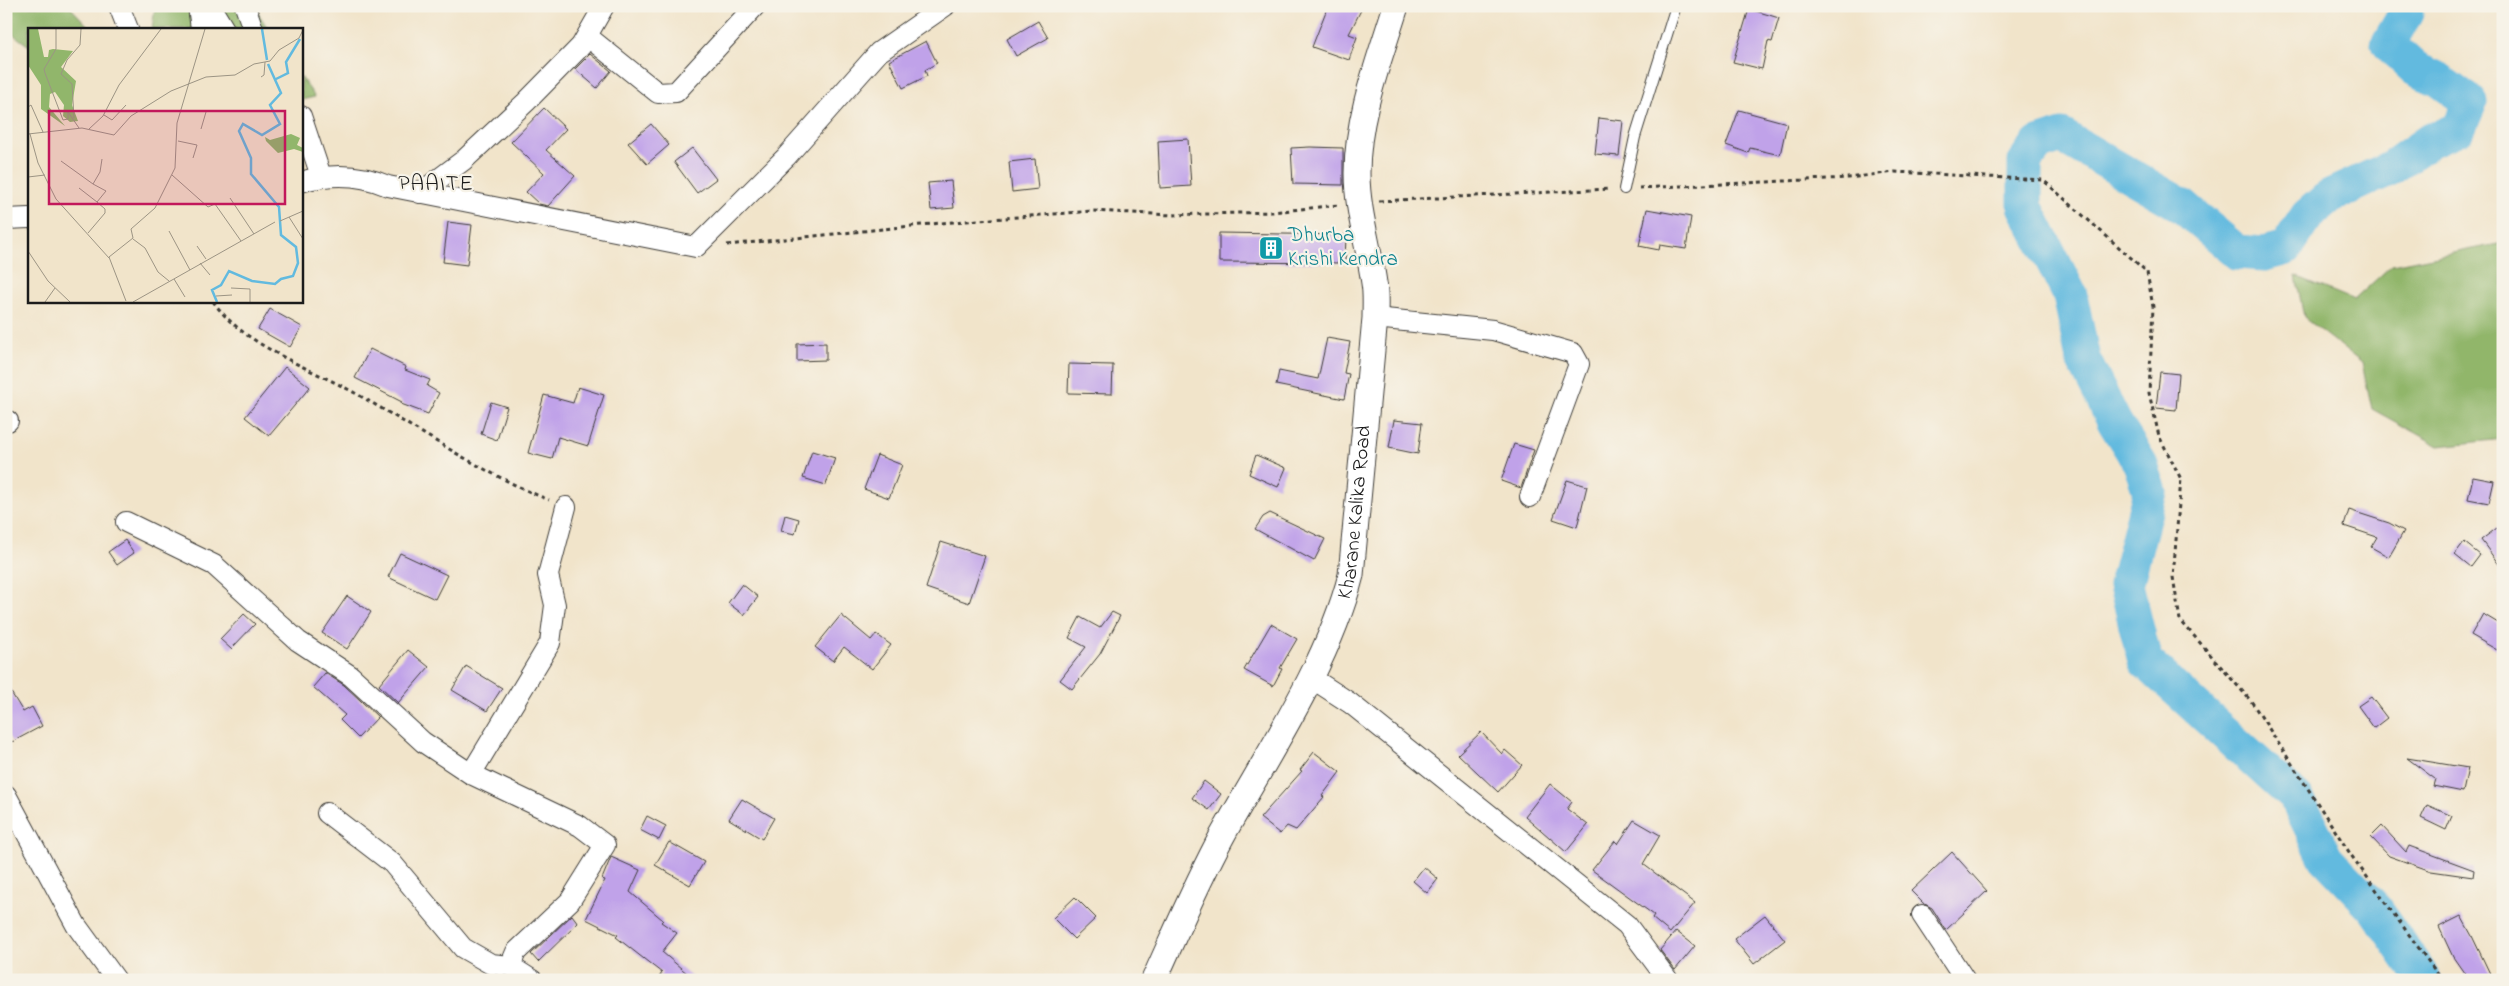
<svg xmlns="http://www.w3.org/2000/svg" width="2509" height="986" font-family="'Indie Flower',sans-serif">
<rect width="100%" height="100%" fill="#f7f3e8"/>
<filter id="ink" filterUnits="userSpaceOnUse"><feTurbulence type="fractalNoise" baseFrequency=".02" numOctaves="2"/><feDisplacementMap in="SourceGraphic" scale="10" xChannelSelector="R" yChannelSelector="G"/><feConvolveMatrix kernelMatrix="1 2 1 2 8 2 1 2 1" color-interpolation-filters="sRGB"/></filter>
<filter id="wash" filterUnits="userSpaceOnUse"><feTurbulence type="fractalNoise" baseFrequency=".0096" numOctaves="4" result="noise"/><feDisplacementMap in="SourceGraphic" scale="20" xChannelSelector="R" yChannelSelector="G"/><feGaussianBlur stdDeviation="1.12" result="paint"/><feColorMatrix in="noise" values="0 0 0 0 0 0 0 0 0 0 0 0 0 0 0 0 0 1.4 0 .05"/><feComposite in="paint" operator="in"/></filter>
<g filter="url(#wash)">
<rect width="100%" height="100%" fill="#f1e4ca"/>
<!-- forest -->
<path fill="#91b66b" stroke="#566944" d="M6,6H69L91,29H29V46L6,29Z
M155,6H254L268,29H152Z
M301,77L315,97L301,100Z
M2503,243V439L2439,446L2372,409L2362,363L2304,318L2296,276L2354,300L2392,265Z"/>
<g fill="none" stroke-linecap="round" stroke-linejoin="round">
<!-- river -->
<path stroke="#62badf" stroke-width="35" d="M2405,6L2406,13L2388,44L2415,69L2438,79L2470,102L2459,128L2429,141L2391,168L2330,196L2307,216L2286,248L2264,254L2237,252L2181,205L2062,136L2038,144L2025,162V206L2070,295L2083,359L2115,423L2140,463L2150,492L2126,585L2145,661L2297,799L2326,858L2375,909L2424,980"/>
</g>
<g id="blocks">
<!-- building -->
<path fill="#c0a2e9" d="M1328,6H1363L1349,34L1357,37L1349,60L1312,47Z
M1749,9L1779,18L1772,42L1768,41L1762,69L1733,62Z
M1038,21L1048,38L1016,56L1007,39Z
M926,41L937,63L925,70L927,76L903,88L889,61Z
M590,54L611,71L597,88L575,69Z
M544,108L566,129L546,150L575,176L548,206L539,204L526,192L544,173L511,142Z
M1739,110L1787,123L1780,155L1750,148L1748,153L1726,145Z
M1599,118L1623,121L1619,156L1595,154Z
M651,124L669,145L647,164L628,143Z
M1188,139L1191,186L1160,188L1158,141Z
M1310,147L1343,148V185L1293,184L1291,148Z
M692,148L716,179L697,193L674,162Z
M1035,159L1038,189L1012,192L1009,162Z
M951,181L954,208L931,210L928,183Z
M1647,209L1691,217L1686,249L1660,245L1659,250L1639,246Z
M448,222L472,225L467,265L443,262Z
M1219,233L1346,235L1345,263L1219,262Z
M270,309L302,327L290,347L258,329Z
M1327,338L1350,342L1344,373L1349,374L1344,399L1276,385L1279,371L1318,379Z
M826,343V360L797,361V344Z
M370,349L406,367L405,370L430,380L427,386L439,393L428,414L401,404L402,402L355,378Z
M1069,364L1113,365L1112,394L1068,393Z
M285,367L310,387L269,436L245,417Z
M2160,372L2179,374L2176,410L2156,408Z
M578,387L604,395L588,446L558,437L552,459L528,453L544,395L573,403Z
M491,402L507,407L497,440L481,434Z
M1394,420L1422,423L1418,454L1389,448Z
M1514,444L1534,450L1521,488L1501,481Z
M812,451L835,458L826,485L803,478Z
M877,455L902,465L889,498L864,489Z
M1256,455L1286,468L1278,487L1249,474Z
M2473,477L2494,481L2489,503L2468,499Z
M1567,480L1587,486L1577,527L1553,519Z
M2349,510L2389,523L2404,531L2389,557L2371,547L2377,537L2344,526Z
M1270,513L1325,539L1314,561L1255,529L1263,517Z
M785,515L799,519L795,534L781,531Z
M2497,528L2503,536V570L2481,540Z
M125,540L134,553L117,565L108,552Z
M941,542L985,556L969,603L926,588Z
M2464,542L2480,555L2471,567L2455,554Z
M400,553L447,575L435,599L388,577Z
M742,584L758,597L744,615L728,603Z
M347,596L371,612L347,649L322,633Z
M1112,612L1120,616L1100,654L1072,689L1060,680L1086,647L1069,638L1080,617L1100,628Z
M244,614L255,624L231,649L220,639Z
M2483,614L2503,626V641L2497,650L2471,635Z
M841,615L871,640L876,634L891,645L872,669L844,647L833,661L815,647Z
M1271,624L1297,639L1280,668L1282,669L1273,686L1244,670Z
M408,650L429,667L398,703L379,685Z
M466,666L502,688L487,711L452,690Z
M325,673L344,685L378,717L358,738L340,720L345,715L313,687Z
M6,684L23,712L32,707L42,726L12,742L6,732Z
M2371,697L2387,718L2374,728L2358,706Z
M1481,732L1502,754L1505,750L1522,765L1498,792L1458,754Z
M1314,752L1340,772L1322,796L1324,797L1296,830L1287,826L1280,834L1260,818L1302,771L1300,770Z
M2407,758L2468,768L2463,792L2433,786L2435,779Z
M1204,781L1221,794L1209,810L1192,798Z
M1550,784L1572,802L1567,809L1588,825L1566,852L1525,816Z
M742,799L774,818L762,839L729,819Z
M2427,805L2452,816L2446,830L2421,818Z
M647,816L666,826L659,840L640,830Z
M1634,820L1660,835L1643,864L1695,903L1670,933L1652,918L1654,915L1592,870L1615,841L1618,844Z
M2382,826L2406,852L2409,846L2474,870L2473,877L2431,871L2389,856L2371,837Z
M669,842L704,862L690,885L655,865Z
M1952,852L1987,891L1946,930L1932,908L1923,903L1911,891Z
M611,857L640,870L630,892L663,920L661,922L677,933L662,952L695,980H657L662,973L616,937L618,935L586,919L605,880L602,879Z
M1424,867L1438,879L1427,893L1413,881Z
M1075,897L1096,918L1074,939L1053,918Z
M572,915L578,923L538,962L531,954Z
M1765,915L1785,940L1754,964L1734,939Z
M2461,916L2472,936L2493,980H2469L2453,957L2439,927Z
M1676,931L1695,946L1675,970L1660,950Z"/>
</g>
</g>
<g filter="url(#ink)">
<use href="#blocks" fill-opacity="0" stroke="#3c3a36" stroke-width="1"/>
<g fill="none" stroke-linecap="round" stroke-linejoin="round">
<defs>
<path id="service" d="M1624,189L1635,137L1675,9"/>
<path id="minor" d="M119,6L128,29
M198,6L201,29
M210,6L224,29
M245,6L253,29
M587,36L658,93L676,92L755,6
M301,116L321,176
M301,182C331,173 360,174 388,186L696,247L786,157L879,52L945,6
M420,193L464,160L526,102L581,46L604,6
M6,219L29,218
M1375,318L1493,330L1573,353L1579,364L1530,497
M6,421H8
M126,522L214,565L298,641L351,676L423,742L471,774
M1310,677L1350,703L1627,925L1668,980
M6,795L76,925L116,980
M327,813L392,863L463,948L491,964L510,966
M1922,915L1965,980
M532,980L510,966L516,952L570,901L605,845L580,826L471,774L550,643L555,605L548,575L566,507"/>
<g id="tertiary">
<path id="s1" d="M1154,980C1176,932 1197,882 1222,836C1267,755 1328,665 1351,575L1375,318C1375,306 1376,294 1374,283C1369,247 1357,210 1357,173C1357,116 1379,61 1396,6"/>
</g>
</defs>
<!-- service casing -->
<use href="#service" stroke="#3c3a36" stroke-width="12"/>
<!-- minor casing -->
<use href="#minor" stroke="#3c3a36" stroke-width="22"/>
<!-- tertiary casing -->
<use href="#tertiary" stroke="#3c3a36" stroke-width="27"/>
<!-- path -->
<path stroke="#3c3a36" stroke-width="3" stroke-dasharray="4 4" stroke-linecap="butt" d="M1639,188L1848,178L1895,172L2043,180L2147,272L2153,307L2149,393L2159,436L2181,479L2173,577L2180,620L2251,701L2351,855L2442,980
M1379,201L1610,189
M727,245L941,223L1093,211L1172,215L1273,212L1338,205
M213,301C242,345 310,368 355,393C420,430 480,472 549,500"/>
<!-- service -->
<use href="#service" stroke="#fff" stroke-width="10"/>
<!-- minor -->
<use href="#minor" stroke="#fff" stroke-width="20"/>
<!-- tertiary -->
<use href="#tertiary" stroke="#fff" stroke-width="25"/>
</g>
</g>
<!-- icons -->
<defs>
<symbol id="building-square" viewBox="-11 -11 22 22"><rect x="-9" y="-9" width="18" height="18" rx="4" fill="#0f9aa8" stroke="#f7f3e8"/><path d="M-4-6H4V6H1V3H-1V6H-4ZM-2.5-4.3h1.7v1.8h-1.7ZM.8-4.3h1.7v1.8H.8ZM-2.5-1h1.7V.8h-1.7ZM.8-1h1.7V.8H.8Z" fill="#fff"/></symbol>
</defs>
<g fill-rule="evenodd">
<use href="#building-square" x="1257" y="234" width="28" height="28"/>
</g>
<g text-anchor="middle" dominant-baseline="central" stroke-width="4.5" stroke-linejoin="round" paint-order="stroke">
<!-- culture labels -->
<g font-size="21" fill="#0d838f" stroke="#f7f3e8" text-anchor="start">
<text x="1288" y="236">Dhurba<tspan x="1288" dy="24">Krishi Kendra</tspan></text>
</g>
<!-- street labels -->
<g font-size="21" fill="#1c1c1c" stroke="#f7f3e8">
<text stroke="none"><textPath href="#s1" startOffset="514">Kharane Kalika Road</textPath></text>
</g>
<!-- neighbourhood labels -->
<g font-size="22" letter-spacing="1" fill="#1c1c1c" stroke="#f7f3e8">
<text x="436" y="185">PAAITE</text>
</g>
</g>
<!-- overview -->
<g transform="translate(28 28)">
<rect width="275" height="275" fill="#f1e4ca"/>
<path d="M0,1H10L16,29H20L21,22L25,21L45,23L33,39L48,53L44,77L50,93L42,94L35,88L36,77L27,64L22,66L21,79L37,98L13,81V57L0,37ZM263,106L272,110L269,117L275,120V124L266,121L250,125L238,113L237,109L242,112Z" fill="#91b66b"/>
<path fill="none" stroke="#62badf" stroke-width="2.5" d="M234,1L239,32M248,51L260,45L258,34L272,11M189,274L184,262L193,257L201,243L224,253L247,256L253,251L265,248L270,235L268,219L253,207L251,179L223,146V130L211,103L215,96L234,107L252,96L242,77L253,65L240,36"/>
<path fill="none" stroke="#9c9484" stroke-width="1" d="M28,1V21L16,41L17,45L35,92L40,91V84L51,100M233,49L236,47L237,34M0,79L3,77L15,104M76,87L84,92L98,77M46,90L44,56L33,46L39,32L52,17L53,1M61,101L75,88L91,57L133,1M173,101L178,84M0,106L54,100L86,107L103,88L143,63L178,49L207,47L226,36L242,33L251,22L271,10L275,2M2,106L10,135L28,171L81,230M150,113L169,117L165,130M33,133L65,156M144,147L180,179L187,176L213,213M0,149L17,147M51,160L69,174M202,170L226,206M261,189L275,211M252,193L275,183M141,203L162,242M60,205L77,185V181L69,174L78,163L65,156L72,144L74,131M105,211L117,220L130,244L141,253M169,218L178,231M0,223L20,253L42,274M172,235L182,247M146,251L157,269M203,260L222,261V274M188,268L204,267M98,273L81,229L105,210L103,201L127,180L147,140L149,95L177,1M17,274L27,260M105,274L247,194"/>
<path fill="#c2185b" fill-opacity="0.15" stroke="#c2185b" stroke-width="2.5" d="M21,83H257V176H21Z"/>
<rect width="275" height="275" fill="none" stroke="#1c1c1c" stroke-width="2.5"/>
</g>
<!-- margin -->
<rect width="2509" height="986" fill="none" stroke="#f7f3e8" stroke-width="25"/>
</svg>
